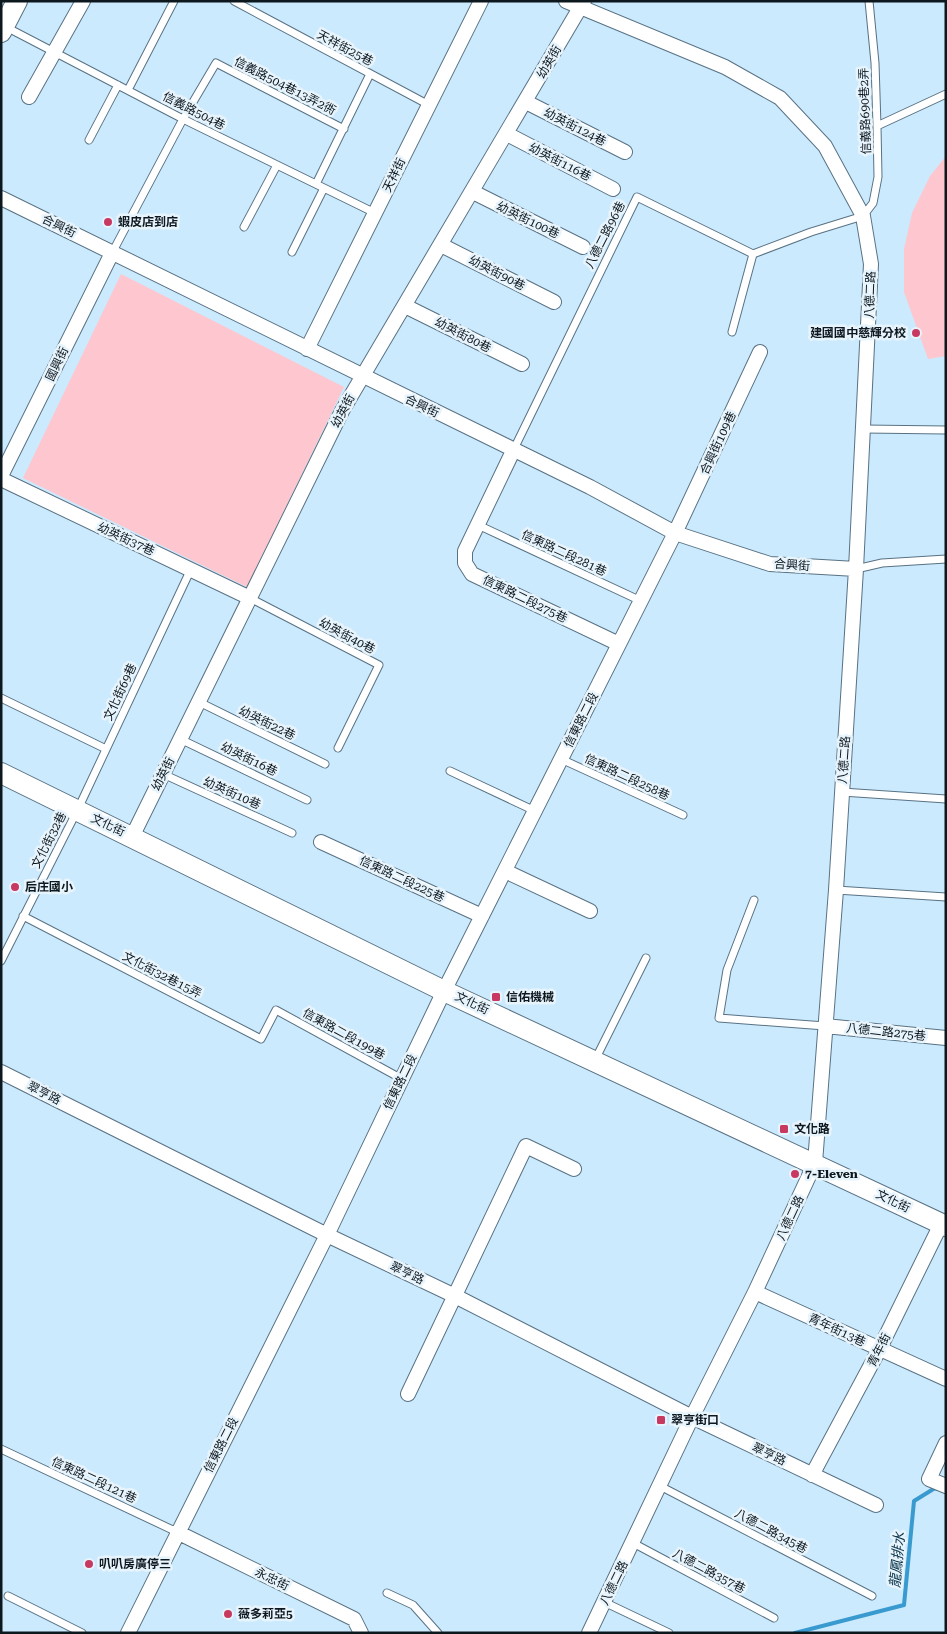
<svg xmlns="http://www.w3.org/2000/svg" width="947" height="1634" font-family="'Roboto Serif','Noto Sans TC',serif">
<rect width="100%" height="100%" fill="#cceafe"/>
<!-- green -->
<path fill="#fec6ce" d="M946,156V356L928,359L904,292V249L912,213L930,176Z
M121,274L344,387L247,587L23,478Z"/>
<g fill="none" stroke-linecap="round" stroke-linejoin="round">
<!-- stream -->
<path stroke="#399acf" stroke-width="4" d="M795,1633L904,1605L914,1501L935,1488L938,1489"/>
<defs>
<path id="lane" d="M234,1L429,105
M6,27L183,119L375,213
M128,90L174,1
M877,126L946,94
M89,140L118,85
M316,184L370,74
M244,227L277,165
M292,252L324,188
M112,253L183,119L216,63L344,129
M732,332L753,254
M864,429L946,430
M513,451L637,197L753,254L811,232L863,216L873,203L878,177L877,126L875,63L869,1
M478,525L641,601
M856,569L882,563L946,559
M250,598L379,665L338,748
M1,698L106,749
M199,702L325,764
M180,739L307,800
M561,759L683,815
M450,771L535,811
M163,774L292,833
M842,792L946,799
M836,890L946,897
M754,900L727,970L719,1018L825,1026
M23,916L261,1039L276,1010L402,1079
M1,961L77,811L191,569
M595,1060L646,958
M1,1449L177,1532
M660,1486L872,1596
M633,1543L774,1618
M387,1593L413,1605L438,1633
M8,1596L82,1633
M604,1602L669,1633"/>
<path id="street" d="M566,1L725,67L780,98L825,146L863,216L871,264L856,569L836,890L815,1163L755,1292L692,1417L589,1633
M29,97L83,1
M526,102L625,152
M507,134L613,189
M473,192L583,247
M1,198L590,487L675,533L770,564L856,569
M441,245L554,302
M405,306L522,364
M307,349L481,1
M513,451L465,551V563L472,574L619,644
M1,476L112,253
M1,479L250,598
M132,837L342,411L584,1
M321,842L482,916
M505,871L590,911
M825,1026L946,1038
M1,1072L327,1235L455,1296L692,1417L876,1505
M755,1292L946,1379
M408,1394L526,1146L574,1169
M946,1443L929,1479L946,1486
M812,1475L879,1350L941,1224
M177,1532L354,1619L361,1633
M128,1633L327,1235L444,991L675,533L760,352"/>
<path id="secondary" d="M1,32L17,1
M1,773L444,991L946,1226"/>
</defs>
<!-- lane casing -->
<use href="#lane" stroke="#587284" stroke-width="9"/>
<!-- street casing -->
<use href="#street" stroke="#587284" stroke-width="16"/>
<!-- secondary casing -->
<use href="#secondary" stroke="#587284" stroke-width="22"/>
<!-- lane -->
<use href="#lane" stroke="#fff" stroke-width="7"/>
<!-- street -->
<use href="#street" stroke="#fff" stroke-width="14"/>
<!-- secondary -->
<use href="#secondary" stroke="#fff" stroke-width="20"/>
</g>
<!-- markers -->
<g fill="#c83961" stroke="#e8f4fc" stroke-width="2">
<circle cx="108" cy="222" r="5"/>
<circle cx="916" cy="333" r="5"/>
<circle cx="15" cy="887" r="5"/>
<rect x="491" y="992" width="10" height="10" rx="2.5"/>
<rect x="779" y="1124" width="10" height="10" rx="2.5"/>
<circle cx="795" cy="1174" r="5"/>
<rect x="656" y="1415" width="10" height="10" rx="2.5"/>
<circle cx="89" cy="1564" r="5"/>
<circle cx="228" cy="1614" r="5"/>
</g>
<g text-anchor="middle" dominant-baseline="central" stroke-width="5" stroke-linejoin="round" paint-order="stroke">
<!-- street labels -->
<g font-size="12" fill="#0d171e" stroke="#e8f4fc">
<text transform="translate(345 48) rotate(28)">天祥街25巷</text>
<text transform="translate(549 62) rotate(-60)">幼英街</text>
<text transform="translate(285 86) rotate(27)">信義路504巷13弄2衖</text>
<text transform="translate(194 111) rotate(27)">信義路504巷</text>
<text transform="translate(865 111) rotate(-92)">信義路690巷2弄</text>
<text transform="translate(575 127) rotate(27)">幼英街124巷</text>
<text transform="translate(560 162) rotate(27)">幼英街116巷</text>
<text transform="translate(394 175) rotate(-64)">天祥街</text>
<text transform="translate(528 220) rotate(26)">幼英街100巷</text>
<text transform="translate(59 226) rotate(26)">合興街</text>
<text transform="translate(605 235) rotate(-63)">八德二路96巷</text>
<text transform="translate(497 273) rotate(27)">幼英街90巷</text>
<text transform="translate(870 295) rotate(-88)">八德二路</text>
<text transform="translate(463 335) rotate(27)">幼英街80巷</text>
<text transform="translate(57 364) rotate(-64)">國興街</text>
<text transform="translate(422 406) rotate(26)">合興街</text>
<text transform="translate(343 411) rotate(-62)">幼英街</text>
<text transform="translate(718 443) rotate(-65)">合興街109巷</text>
<text transform="translate(126 539) rotate(25)">幼英街37巷</text>
<text transform="translate(564 553) rotate(25)">信東路二段281巷</text>
<text transform="translate(792 565) rotate(4)">合興街</text>
<text transform="translate(525 599) rotate(26)">信東路二段275巷</text>
<text transform="translate(347 636) rotate(28)">幼英街40巷</text>
<text transform="translate(120 692) rotate(-65)">文化街69巷</text>
<text transform="translate(581 720) rotate(-63)">信東路二段</text>
<text transform="translate(267 723) rotate(26)">幼英街22巷</text>
<text transform="translate(249 759) rotate(26)">幼英街16巷</text>
<text transform="translate(844 760) rotate(-86)">八德二路</text>
<text transform="translate(163 774) rotate(-63)">幼英街</text>
<text transform="translate(627 777) rotate(25)">信東路二段258巷</text>
<text transform="translate(232 793) rotate(24)">幼英街10巷</text>
<text transform="translate(108 825) rotate(25)">文化街</text>
<text transform="translate(49 840) rotate(-63)">文化街32巷</text>
<text transform="translate(402 879) rotate(25)">信東路二段225巷</text>
<text transform="translate(162 975) rotate(27)">文化街32巷15弄</text>
<text transform="translate(472 1003) rotate(25)">文化街</text>
<text transform="translate(886 1032) rotate(6)">八德二路275巷</text>
<text transform="translate(344 1034) rotate(29)">信東路二段199巷</text>
<text transform="translate(400 1082) rotate(-64)">信東路二段</text>
<text transform="translate(44 1093) rotate(27)">翠亨路</text>
<text transform="translate(893 1201) rotate(26)">文化街</text>
<text transform="translate(790 1218) rotate(-65)">八德二路</text>
<text transform="translate(407 1273) rotate(25)">翠亨路</text>
<text transform="translate(837 1330) rotate(25)">青年街13巷</text>
<text transform="translate(879 1350) rotate(-63)">青年街</text>
<text transform="translate(221 1445) rotate(-63)">信東路二段</text>
<text transform="translate(769 1454) rotate(25)">翠亨路</text>
<text transform="translate(94 1480) rotate(25)">信東路二段121巷</text>
<text transform="translate(771 1531) rotate(28)">八德二路345巷</text>
<text transform="translate(709 1571) rotate(28)">八德二路357巷</text>
<text transform="translate(272 1579) rotate(26)">永忠街</text>
<text transform="translate(614 1583) rotate(-64)">八德二路</text>
</g>
<!-- poi labels -->
<g font-size="12" font-weight="bold" fill="#0d171e" stroke="#e8f4fc" text-anchor="start">
<text x="118" y="222">蝦皮店到店</text>
<text x="906" y="333" text-anchor="end">建國國中慈輝分校</text>
<text x="25" y="887">后庄國小</text>
<text x="506" y="997">信佑機械</text>
<text x="794" y="1129">文化路</text>
<text x="805" y="1174">7-Eleven</text>
<text x="671" y="1420">翠亨街口</text>
<text x="99" y="1564">叭叭房廣停三</text>
<text x="238" y="1614">薇多莉亞5</text>
</g>
<!-- water labels -->
<g font-size="14" font-style="italic" fill="#063147" stroke="#e8f4fc">
<text transform="translate(897 1560) rotate(-85)">龍鳳排水</text>
</g>
</g>
<!-- border -->
<rect width="947" height="1634" fill="none" stroke="#0d171e" stroke-width="5"/>
</svg>
